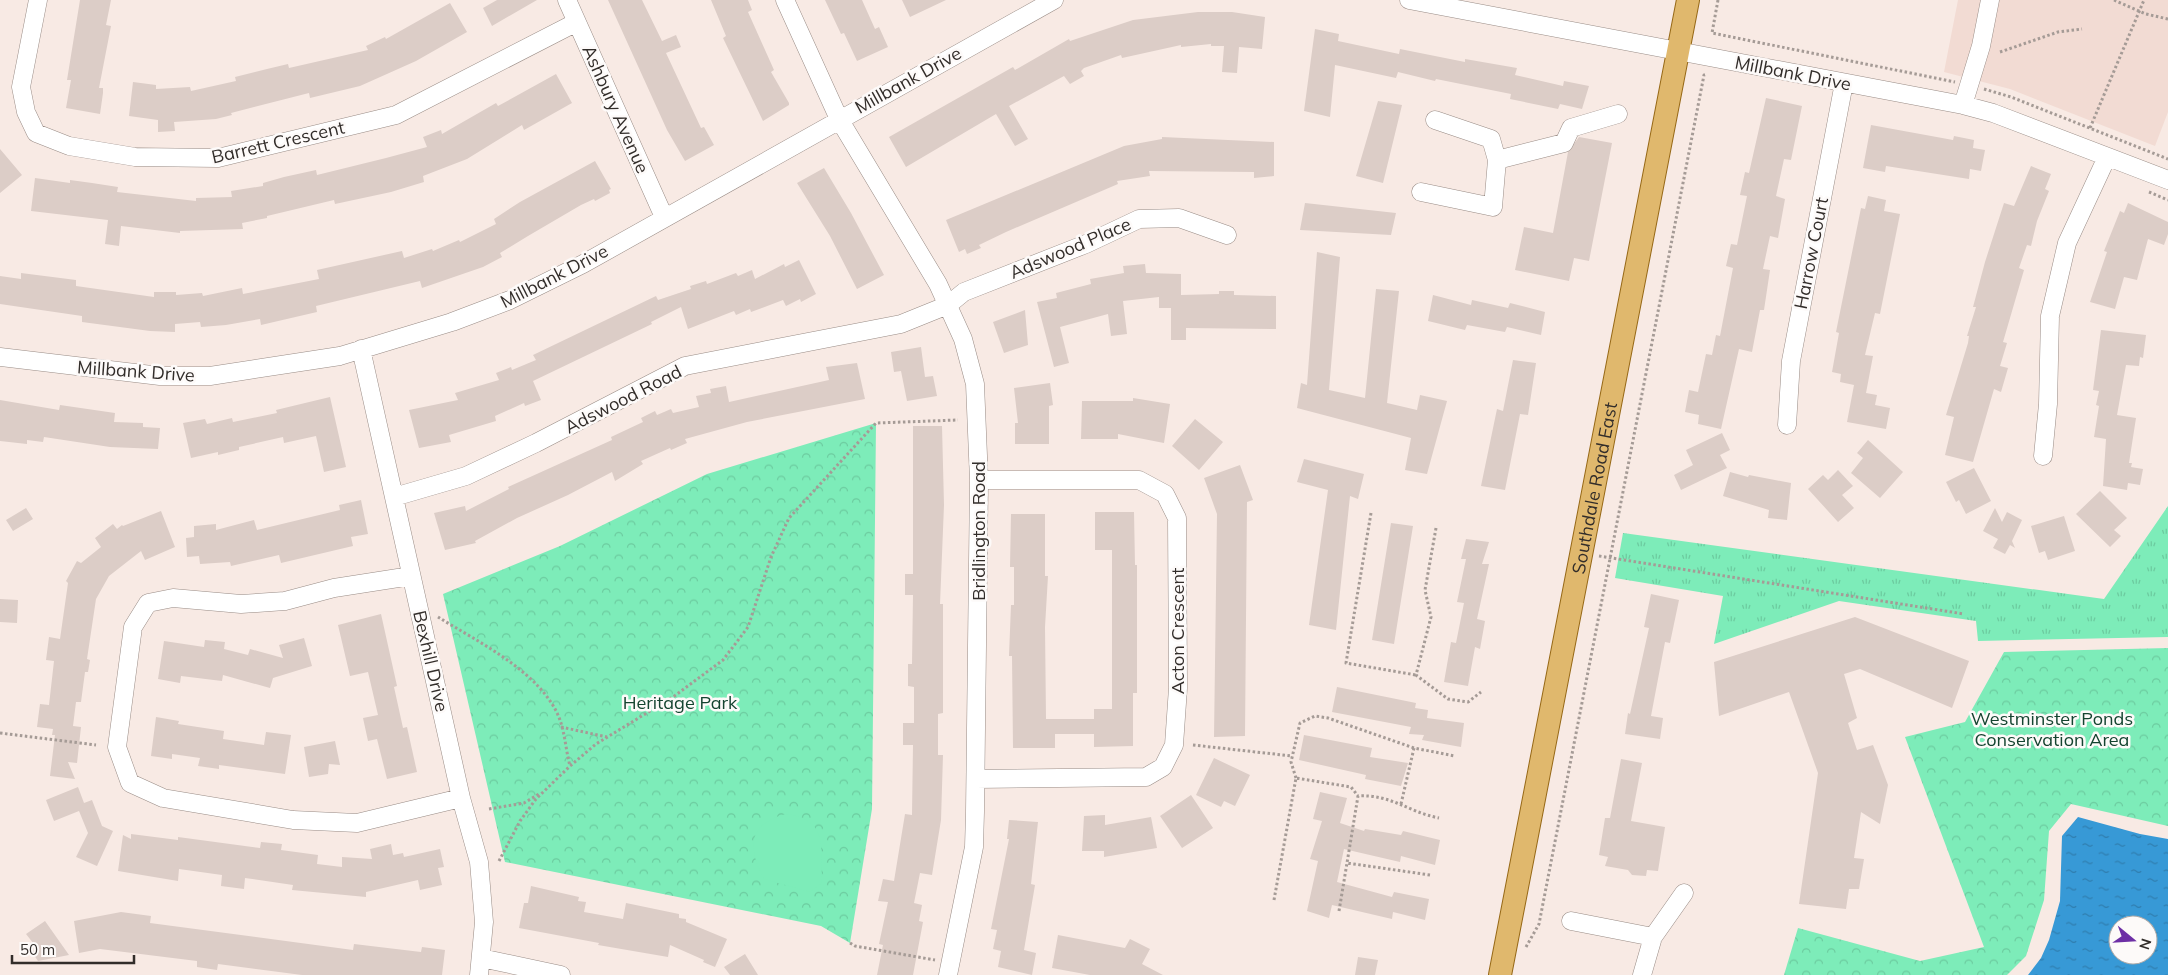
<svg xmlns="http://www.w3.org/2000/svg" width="2168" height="975" font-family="Mulish,sans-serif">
<defs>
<pattern id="grass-tufts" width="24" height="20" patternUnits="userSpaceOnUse" patternTransform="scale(1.25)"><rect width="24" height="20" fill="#7decb9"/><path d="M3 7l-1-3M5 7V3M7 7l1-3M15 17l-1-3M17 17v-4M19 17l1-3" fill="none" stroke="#6ccb9f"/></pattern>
<pattern id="forest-crowns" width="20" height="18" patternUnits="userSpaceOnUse" patternTransform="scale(1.25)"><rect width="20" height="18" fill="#7decb9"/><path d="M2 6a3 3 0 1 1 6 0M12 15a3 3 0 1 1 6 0" fill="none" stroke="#6ccb9f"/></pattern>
<pattern id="water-ripples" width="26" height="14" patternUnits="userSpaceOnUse" patternTransform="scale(1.25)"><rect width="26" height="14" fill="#3799d6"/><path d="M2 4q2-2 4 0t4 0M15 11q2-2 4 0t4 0" fill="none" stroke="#2f7dae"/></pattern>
</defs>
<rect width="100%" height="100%" fill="#f8eae4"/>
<!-- built -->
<path fill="#f2dbd3" d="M1958,0H2168V112L2155,146L2010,89L1944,72Z"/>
<!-- grass -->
<path fill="url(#grass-tufts)" d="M2168,506V637L1978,641L1976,621L1839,601L1714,644L1723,596L1615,578L1623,533L2104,599Z"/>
<!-- forest -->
<path fill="url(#forest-crowns)" d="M876,423L872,809L850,943L821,926L505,862L443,594L560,546L707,474Z
M2168,648V826L2071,804L2049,831L2044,900L2026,956L2007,975H1784L1798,928L1920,961L1984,947L1905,737L1965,722L2004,652Z"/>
<!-- garden -->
<path fill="#7decb9" d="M786,814C830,820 820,848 822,883L810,892L764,879C747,847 748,824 786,814Z"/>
<!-- water -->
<path fill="url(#water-ripples)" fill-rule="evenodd" d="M2078,817L2140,834L2168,839V975H2028L2041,958L2049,940L2060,901L2062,836ZM2118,925H2148V955H2118Z"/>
<!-- building -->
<path fill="#dccdc7" d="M80,0H111L106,25L111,26L99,88H103V93L100,114L66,108L71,80H67Z
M497,0H537L492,26L483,8Z
M608,0H642L662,41L676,35L681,47L666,53L701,128L704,127L714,145L685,161L667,130Z
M711,0H748L752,10L748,12L774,70L771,72L789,103V105L763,121L723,38L726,36Z
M825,0H862L875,29L879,27L888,47L857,61L844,33L841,34Z
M902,0H946L910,17Z
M450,3L467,32L416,61L360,86L310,98L309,93L231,113L232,115L216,119L174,122L175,131L158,132V120L129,116L133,82L156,85V89L190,87L191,91L236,81L235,77L267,69L288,64L289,68L368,50L366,46L385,37L386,39Z
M1198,12H1232L1265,17L1262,49L1239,47L1237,73L1222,72L1224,46H1211V44L1181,47V45L1122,58L1121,55L1084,68L1081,71L1084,76L1070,84L1064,76L1009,106L1028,139L1015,146L996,114L906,167L889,137L1013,67L1015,70L1069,39L1070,41L1133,20Z
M1315,29L1339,34L1338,41L1399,54L1400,49L1465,62V59L1517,68L1515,75L1563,86L1564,81L1589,86L1582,109L1560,104L1558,109L1510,99L1511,94L1436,79L1435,81L1398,72L1396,78L1335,65L1330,117L1304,111Z
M556,74L572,103L524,130L522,125L467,159L423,176L424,182L391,192L335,204L334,200L267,216V218L242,223L243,229L180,231V233L121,226L119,246L105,244L108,220L31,211L35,178L70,183V180L92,183L118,187L117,192L196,201V198L232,197L231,191L263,186V183L284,177L316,170L317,175L386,158L427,147L423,137L441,130L442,134L496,103L498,106Z
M1766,98L1802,106L1791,160L1784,159L1776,196L1785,199L1778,238L1770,236L1763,269L1770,270L1764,310H1760L1752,352L1739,349L1721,429L1698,424L1699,415L1685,412L1689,390L1698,392L1706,354L1712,355L1716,335L1720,336L1733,268L1726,266L1731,244L1737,245L1747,196L1740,195L1745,172L1749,173Z
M1378,101L1402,105L1383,183L1356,176Z
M1871,125L1953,140L1954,136L1974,140L1973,148L1985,150L1981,171L1970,169L1969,179L1886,166L1885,172L1863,168Z
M1162,137L1274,142V176L1254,178V172L1149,171L1150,176L1117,181L1118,184L1006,232L979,245L981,248L967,254L965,249L959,252L946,220L1124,146L1162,139Z
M1579,137L1612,143L1589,261L1574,258L1569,281L1515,270L1524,227L1553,233L1568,152Z
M0,149L22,175L0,193Z
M595,161L611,189L609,190L610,193L595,201L594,199L581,205L528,236L500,253L502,257L483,267L422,288L420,281L316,306L317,312L261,325L260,319L226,325L201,327L200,322L175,324V332L150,331L82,322V316L0,304V276L21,279V273L76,280V286L154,297V292H176V295L202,293L203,296L242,288L243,294L319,279L317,270L402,251L404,258L432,249L433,251L459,240L460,242L496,224L494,219L520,202Z
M2031,166L2051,174L2045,189L2049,191L2037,221L2031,246L2027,245L2019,268L2024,270L2003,342L2007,343L2000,366L2008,368L2001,392L1994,389L1973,462L1945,455L1954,417L1946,415L1968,343L1969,336H1967L1976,307H1973L1985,262L2004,203L2014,206Z
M824,168L851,213L884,275L857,289L830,236L797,183Z
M1868,196L1886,200L1884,211L1900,214L1880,314L1875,313L1865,355L1873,356L1866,393L1877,395L1875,405L1890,408L1886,429L1847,422L1854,385L1840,382L1841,374L1832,372L1839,333L1836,332L1861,208L1865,209Z
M1305,203L1396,213L1391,235L1300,230Z
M2128,203L2168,222V234L2164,245L2148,239L2137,280L2124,277L2115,309L2090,302L2107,252L2104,251L2120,211L2124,213Z
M1317,252L1340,257L1329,390L1365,398L1376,289L1399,291L1387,403L1417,410L1420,395L1447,401L1427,474L1405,470L1411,438L1297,408L1301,383L1307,385Z
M799,260L816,294L801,302L800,299L786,306L783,300L751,312L750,309L736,315L734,311L688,329L681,307L651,322L652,324L533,381L541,400L525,406L524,403L495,416L496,421L449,435L451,442L419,448L409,410L458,400L455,393L499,380L496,373L511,367L512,370L536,360L533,355L656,296L658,300L691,289L690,286L706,281L707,284L736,273L738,276L752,270L755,279L784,264L785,267Z
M1145,264L1146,273L1181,274V295L1219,294V291H1234V295L1276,296V329L1186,328V340H1171V308H1159V297L1123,301L1127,334L1111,336L1108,314L1060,327L1069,363L1054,367L1037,302L1057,298L1056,293L1091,284L1090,279L1124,273L1123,266Z
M1433,295L1471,305L1472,300L1508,308L1510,303L1545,312L1541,335L1507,327L1505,332L1467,325L1465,330L1428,321Z
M1025,310L1028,345L1004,353L993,322Z
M2101,330L2146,335L2143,358L2140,357L2139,366L2126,365L2117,415L2136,418L2129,463H2132L2131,467L2143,469L2140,485L2128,483L2127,490L2103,486L2106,439L2094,437L2099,406L2096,405L2099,391L2093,390Z
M921,347L925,377L933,376L937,396L907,401L901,371L894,372L891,352Z
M1513,360L1536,363L1528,415L1520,414L1505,490L1481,486L1497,409L1503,411Z
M857,363L865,399L747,422L685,439L687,443L671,450L670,448L641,461L643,464L615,481L612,472L568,495L517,518L475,541L476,543L445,550L434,513L465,506L466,511L509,489L508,487L612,440L611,437L643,422L641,418L655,411L657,415L671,409L673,413L699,407L696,396L711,393L710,389L726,386L729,402L829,380L826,367Z
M1050,383L1053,405L1049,406V444H1015V423H1018L1014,388Z
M330,397L346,467L324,472L316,436L284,443L283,437L239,447V450L218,455V452L191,458L183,423L205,419L207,424L232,418L233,422L277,413L276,410Z
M1133,398L1170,404L1164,443L1118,434V439H1081L1082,401H1133Z
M0,400L59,410L60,405L115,413L114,422L143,423V427L160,428L158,449L110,447L44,437L43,442L27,440V444L0,441Z
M1195,419L1223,442L1199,470L1172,446Z
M913,426H942L944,505L940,604H943V713L938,714V755H943L941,820L932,875L920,873L914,903L922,905L919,921L923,922L913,975H877L883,945L879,944L888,902L878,901L883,879L894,881L905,814L912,815L913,745H903V723H914V687L908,686V664H912L913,595H905V574H913Z
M1722,433L1730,450L1720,455L1727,468L1681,490L1674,475L1693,465L1686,450Z
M1868,440L1903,472L1880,498L1851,473L1863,458L1857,453Z
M1304,459L1364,474L1358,499L1350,496L1336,630L1309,625L1328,490L1297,482Z
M1240,465L1253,500L1247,502L1245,736L1214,737L1217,514L1204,478Z
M1974,468L1991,501L1966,514L1959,500L1956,502L1946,482Z
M1838,470L1853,486L1842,495L1854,508L1838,522L1808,489L1823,475L1828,480Z
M1730,472L1748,477L1749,475L1791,483L1787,520L1768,518L1769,510L1723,496Z
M2100,491L2127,518L2114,530L2121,536L2110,547L2076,514Z
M361,500L368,534L351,537L353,546L281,563L279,555L231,566L230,562L200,564L199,556L187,557L186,538L194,537V526L216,524V530L254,520L257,530L340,510L339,505Z
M26,508L33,519L13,531L6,520Z
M1995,508L2002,522L2007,512L2022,520L2012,541L2015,548L2010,545L2005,554L1993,548L1998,539L1983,531Z
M161,511L175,547L145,560L141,551L109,576L96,599L87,659L90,660L88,672H85L81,702H76L73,726L81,727L77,763L68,762L75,779L50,776L55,735H52L53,729L37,727L40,704L49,705L54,661L46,660L49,637L60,639L68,583L66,581L77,561L81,563L101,547L95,538L113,524L117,529L122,525L123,526Z
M1095,512H1134L1135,565H1137V693H1133V746L1094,747V734H1055V748H1013L1012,656H1009L1011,605H1014V567H1010L1011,514H1045V576H1048L1045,627L1046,719H1094V709H1112V550H1095Z
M2064,516L2075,551L2048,560L2045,551L2039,553L2031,526Z
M1391,523L1413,526L1394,644L1372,640Z
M1466,539L1489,542L1482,564H1489L1477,619L1485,621L1480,649L1475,647L1468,686L1444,682L1451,642L1456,643L1464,603L1457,602L1466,559H1461Z
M1651,594L1679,600L1670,643L1665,642L1651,716L1663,718L1660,739L1625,734L1628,713L1630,714L1649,628L1644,627Z
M0,599L18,600L17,623L0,622Z
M381,614L397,686L394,687L403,728L407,727L417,772L387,779L377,739L368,741L363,718L378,715L368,672L350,676L338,625Z
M1855,617L1969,661L1952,708L1860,669L1844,674L1857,718L1848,723L1857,750L1873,745L1888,785L1880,824L1861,812L1854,858L1864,859L1859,889H1849L1846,909L1799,904L1818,773L1789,692L1719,716L1714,662Z
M304,638L312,666L273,678L270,688L223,675L222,681L181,676L180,683L158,679L164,641L204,647L205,640L225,642L224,649L248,655L250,649L283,658L279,645Z
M1337,687L1416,703L1415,708L1428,710L1427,718L1464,723L1461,747L1422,740L1424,735L1409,734L1411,727L1332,712Z
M156,717L179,721L178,724L224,731L223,739L264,745L266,732L291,735L285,774L219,765V769L198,766L200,758L172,754V759L151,756Z
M1304,735L1372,748L1370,757L1408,763L1401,786L1365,779L1366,775L1299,760Z
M335,741L340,765L329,764L328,774L309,777L304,747Z
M1214,758L1250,775L1235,806L1224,801L1221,807L1196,795Z
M1621,759L1642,763L1631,821L1665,827L1658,871L1647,870L1646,876L1632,875L1628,870L1605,866L1608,857L1599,855L1605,818H1610Z
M78,787L84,803L92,800L102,826L113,831L97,866L76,857L88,833L79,811L54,821L46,800Z
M1320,792L1347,798L1340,823L1364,831L1365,829L1401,835L1403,831L1440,840L1435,865L1401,856L1400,862L1344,849L1337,882L1392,897L1394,892L1429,899L1425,920L1393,912L1392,919L1332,905L1329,918L1307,911L1318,861L1310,859L1322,821L1313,819Z
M1191,795L1213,828L1182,848L1160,816Z
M1105,815V825L1151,817L1157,848L1104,857V851H1082L1084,816Z
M1009,820L1038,822L1031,884L1035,885L1024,950L1036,953L1032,975L998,967L1001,951L993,949L997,930L991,929L1009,839H1007Z
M131,834L178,840V837L260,848L261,842L282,844L281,850L318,855L317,864L342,867V857L372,859L370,849L391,844L393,855L403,853L404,857L440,849L444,867L438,868L442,885L420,890L418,880L366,892V897L292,890L293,885L245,878L244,889L221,886L222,875L179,869L178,881L118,871L123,835L131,839Z
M531,886L579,897L578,901L586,902L584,912L623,919L626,903L679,914V918L686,919V922L727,939L715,967L703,962L704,960L670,945L668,957L598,945L599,943L519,928L524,903H528Z
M121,912L151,916L150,923L353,950L354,944L421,952L422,947L445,950L442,975H302L218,964L217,970L197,967V961L100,949L79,953L74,921Z
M45,921L69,955L38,961L32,952L37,948L26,934Z
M1058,935L1125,948L1130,939L1150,949L1142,964L1163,975H1090L1052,968Z
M745,954L758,975H730L724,967Z
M1358,957L1378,960L1375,975H1355Z"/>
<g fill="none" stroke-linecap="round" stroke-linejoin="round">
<defs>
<path id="minor" d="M38,0L21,87L26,112L36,133L69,146L135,157L218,158L396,115L577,22
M567,0L664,217
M785,0L839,119L938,284L963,339L975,384L979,480L975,812L974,847L948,975
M1409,0L1963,105L1993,113L2168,180
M1963,105L1981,46L1990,0
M1497,160L1564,143L1571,128L1618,114
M1421,192L1493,207L1497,160L1491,139L1435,120
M361,349L461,798L479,862L484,922L479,975
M0,357L160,376H210L340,356L452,322L510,300L583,264L1054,0
M1787,425L1791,361L1844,83
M2043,456L2048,404L2050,316L2067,243L2107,157
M394,497L466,476L536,443L685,366L901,324L948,305L964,292L1086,244L1139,219L1179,218L1227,235
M411,576L334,588L285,601L241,604L173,598L148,603L133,627L117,747L130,783L163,798L293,820L357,823L461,798
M976,779L1146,777L1163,767L1174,745L1178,688L1177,518L1165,494L1139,480H979
M1571,921L1653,937L1642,975
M1653,937L1684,893
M481,958L561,975"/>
<g id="major">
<path id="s1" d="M1500,975L1688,0"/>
</g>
</defs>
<!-- minor casing -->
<use href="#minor" stroke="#998c86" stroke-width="19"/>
<!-- major casing -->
<use href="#major" stroke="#966816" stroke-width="24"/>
<!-- path -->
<path stroke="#a59b96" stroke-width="3" stroke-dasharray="2.5 2.5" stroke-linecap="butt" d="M1718,0L1712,33L1955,82
M2114,0L2146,14L2168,19
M2000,52L2058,32L2082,29
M1984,89L2011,97L2168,159
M2090,128L2144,0
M2149,192L2168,200
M1371,513L1346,663L1416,675
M1436,528L1425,590L1431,617L1416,675L1448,699L1468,702L1481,692
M1599,556L1964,614
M438,617C478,642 543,673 560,720C565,734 566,751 570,766
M561,727L607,737
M0,733L96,745
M1193,745L1292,756
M1296,778L1291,762L1300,723L1315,716L1328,718L1414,748
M1401,804L1414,748L1455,756
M489,809L524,803L539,794
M499,861L520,821L536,799L570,766L596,744L673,697L723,660L748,627L771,557L789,518L876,423L958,420
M1430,875L1347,863L1358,796C1391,794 1408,812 1439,818
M1274,900L1296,778L1351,787L1358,796
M1339,911L1347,863
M850,943L855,946L935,960
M1526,947L1539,924L1704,75H1705"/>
<!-- minor -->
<use href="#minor" stroke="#fff" stroke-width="18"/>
<!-- major -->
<use href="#major" stroke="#e0b86d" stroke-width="22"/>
</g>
<g text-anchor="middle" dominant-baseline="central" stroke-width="5" stroke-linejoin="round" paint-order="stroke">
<!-- street labels -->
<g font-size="18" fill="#322d2a" stroke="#fdfaf9">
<text transform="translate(1793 73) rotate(11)">Millbank Drive</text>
<text transform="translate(908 80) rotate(-29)">Millbank Drive</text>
<text transform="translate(616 109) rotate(66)">Ashbury Avenue</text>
<text transform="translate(278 142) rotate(-13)">Barrett Crescent</text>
<text transform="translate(1070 248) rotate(-23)">Adswood Place</text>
<text transform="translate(1811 253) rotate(-79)">Harrow Court</text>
<text transform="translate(554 276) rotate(-27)">Millbank Drive</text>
<text transform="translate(136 371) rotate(4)">Millbank Drive</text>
<text transform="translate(623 399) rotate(-27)">Adswood Road</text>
<text stroke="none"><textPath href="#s1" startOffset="496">Southdale Road East</textPath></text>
<text transform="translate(978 531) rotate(-90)">Bridlington Road</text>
<text transform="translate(1177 631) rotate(-90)">Acton Crescent</text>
<text transform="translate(431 661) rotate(77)">Bexhill Drive</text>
</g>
<!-- park labels -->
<g font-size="18" fill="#144430" stroke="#fdfaf9">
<text x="680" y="702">Heritage Park</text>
<text x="2052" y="718">Westminster Ponds<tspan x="2052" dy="21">Conservation Area</tspan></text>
</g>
</g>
<!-- north arrow -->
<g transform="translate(2133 940) rotate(108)"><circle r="24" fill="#fdfaf9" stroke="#aca8a6"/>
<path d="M0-4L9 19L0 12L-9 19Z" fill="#6d2fa5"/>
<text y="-8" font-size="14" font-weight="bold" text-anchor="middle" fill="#322d2a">N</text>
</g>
<!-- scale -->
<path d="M12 955v8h122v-8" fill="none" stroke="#322d2a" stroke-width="2.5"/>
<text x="20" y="955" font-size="15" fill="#322d2a" stroke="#fdfaf9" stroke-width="4" paint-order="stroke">50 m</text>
</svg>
